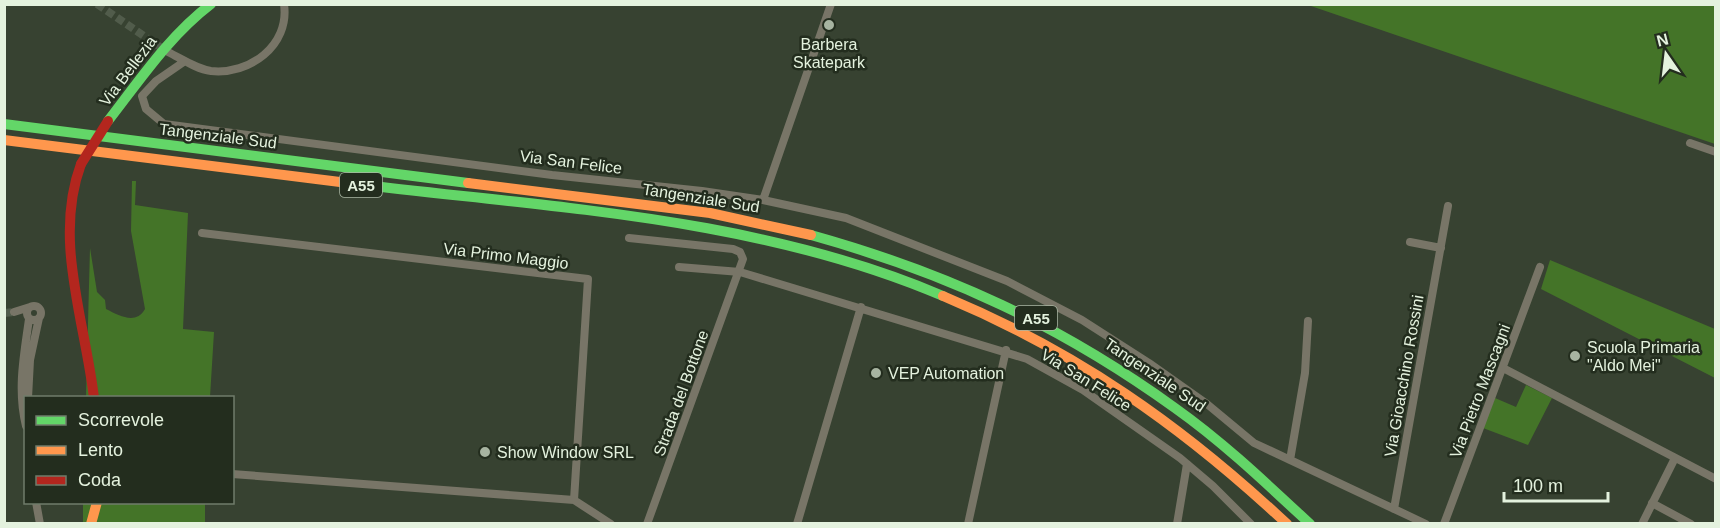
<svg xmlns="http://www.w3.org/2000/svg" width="1720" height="528" font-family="Arial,sans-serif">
<rect width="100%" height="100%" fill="#374231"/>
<!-- green -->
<path fill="#447428" d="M1308,5H1715V144Z
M132,181H136L135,205L188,213L183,329L214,332L210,397L86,398L90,248L97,292L105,300L106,309C120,316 136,325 145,309L131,231Z
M1550,260L1715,329V378L1541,289Z
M1526,385L1552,398L1528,445L1483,428L1495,398L1516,407Z
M83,503H205V523L83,524Z"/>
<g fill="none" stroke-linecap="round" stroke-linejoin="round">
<!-- street-tunnel -->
<path stroke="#515c4b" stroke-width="8" stroke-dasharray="8 4" stroke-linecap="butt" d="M97,4L166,51
M4,313L14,312"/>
<!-- street -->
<path stroke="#787567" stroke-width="8" d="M168,52C182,59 196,69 211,71C249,75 290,46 284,4
M185,61L156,81L142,96L146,109L164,124L552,175L702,191L763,200L846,218L1007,281L1082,320L1149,363L1207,404L1254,443L1426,524
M1690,143L1716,152
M763,200L831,4
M202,233L588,279L574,500
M629,238L733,249L740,252L743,259L647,524
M1410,242L1441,248
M679,267L740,272L1027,359L1083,390L1180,458L1213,486L1251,524
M27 313a7 7 0 1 1 14 0a7 7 0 1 1-14 0Z
M14,312L30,307
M1503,368L1716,479
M28,398L30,360L39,318
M26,426C17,390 24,355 29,319
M1290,460L1305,373L1308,321
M232,474L574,500L611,524
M36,502L40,524
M1652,503L1691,524
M1394,509L1448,206
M797,524L861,307
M968,524L1006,350
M1177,524L1187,464
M1444,524L1540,267
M1642,524L1675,458"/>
<!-- fast -->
<path stroke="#63d668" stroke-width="10" d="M108,121C140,80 169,36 211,4
M4,124L468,183
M356,184C553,208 758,217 943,296
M811,235C947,273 1060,325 1175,408C1223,442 1267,484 1310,524"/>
<!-- slow -->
<path stroke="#ff974d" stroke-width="10" d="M4,140L356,184
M468,183L710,213L811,235
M943,296C1077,352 1181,425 1287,524
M91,524L97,502"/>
<!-- jam -->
<path stroke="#b3261e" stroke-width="10" d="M81,164C53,239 85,321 94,398"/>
<!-- jam-bridge -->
<path stroke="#b3261e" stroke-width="10" d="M81,164L108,121"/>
</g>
<!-- markers -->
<g fill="#a7b4a1" stroke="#232d1e" stroke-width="2">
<circle cx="829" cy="25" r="6"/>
<circle cx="1575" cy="356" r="6"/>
<circle cx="876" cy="373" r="6"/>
<circle cx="485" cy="452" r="6"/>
</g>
<g text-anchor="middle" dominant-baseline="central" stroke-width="5" stroke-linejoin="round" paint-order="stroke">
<!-- shield labels -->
<g fill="#232d1e" stroke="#aab7a4" stroke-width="1.5">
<rect x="340" y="173" width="42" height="24" rx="4.5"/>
<rect x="1015" y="306" width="42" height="24" rx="4.5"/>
</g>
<g font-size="15" font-weight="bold" fill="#e4f2de">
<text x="361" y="185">A55</text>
<text x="1036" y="318">A55</text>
</g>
<!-- poi labels -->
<g font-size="16" fill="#e4f2de" stroke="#232d1e" text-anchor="start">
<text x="829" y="44" text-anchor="middle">Barbera<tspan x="829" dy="18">Skatepark</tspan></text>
<text x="1587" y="347">Scuola Primaria<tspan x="1587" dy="18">"Aldo Mei"</tspan></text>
<text x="888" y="373">VEP Automation</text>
<text x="497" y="452">Show Window SRL</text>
</g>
<!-- street labels -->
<g font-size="16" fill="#e4f2de" stroke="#232d1e">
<text transform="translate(128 71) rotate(-53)">Via Bellezia</text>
<text transform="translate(218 136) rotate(7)">Tangenziale Sud</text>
<text transform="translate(571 162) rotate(7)">Via San Felice</text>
<text transform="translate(701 198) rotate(9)">Tangenziale Sud</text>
<text transform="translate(506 256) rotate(7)">Via Primo Maggio</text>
<text transform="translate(1155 375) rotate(34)">Tangenziale Sud</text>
<text transform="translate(1404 376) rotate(-80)">Via Gioacchino Rossini</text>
<text transform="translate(1086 380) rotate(32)">Via San Felice</text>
<text transform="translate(1480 391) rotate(-69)">Via Pietro Mascagni</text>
<text transform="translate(681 393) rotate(-70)">Strada del Bottone</text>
</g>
</g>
<!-- border -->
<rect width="1720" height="528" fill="none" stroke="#e4f2de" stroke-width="12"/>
<!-- legend -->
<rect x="24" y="396" width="210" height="108" fill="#232d1e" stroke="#707c6b" stroke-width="1.5"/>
<rect x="36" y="416" width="30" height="9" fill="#63d668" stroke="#707c6b" stroke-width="1.5"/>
<text x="78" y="426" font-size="18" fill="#e4f2de">Scorrevole</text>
<rect x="36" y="446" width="30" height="9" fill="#ff974d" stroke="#707c6b" stroke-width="1.5"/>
<text x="78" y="456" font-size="18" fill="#e4f2de">Lento</text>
<rect x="36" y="476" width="30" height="9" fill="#b3261e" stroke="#707c6b" stroke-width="1.5"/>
<text x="78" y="486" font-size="18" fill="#e4f2de">Coda</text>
<!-- north arrow -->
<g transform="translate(1666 54) rotate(346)" stroke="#232d1e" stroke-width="4.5" paint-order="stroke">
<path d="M0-4.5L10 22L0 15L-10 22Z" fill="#e4f2de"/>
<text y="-9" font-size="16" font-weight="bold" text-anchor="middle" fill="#e4f2de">N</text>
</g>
<!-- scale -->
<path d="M1504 492v9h104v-9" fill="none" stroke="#e4f2de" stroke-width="3"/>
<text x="1513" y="492" font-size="18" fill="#e4f2de" stroke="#232d1e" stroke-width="4.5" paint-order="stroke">100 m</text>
</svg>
